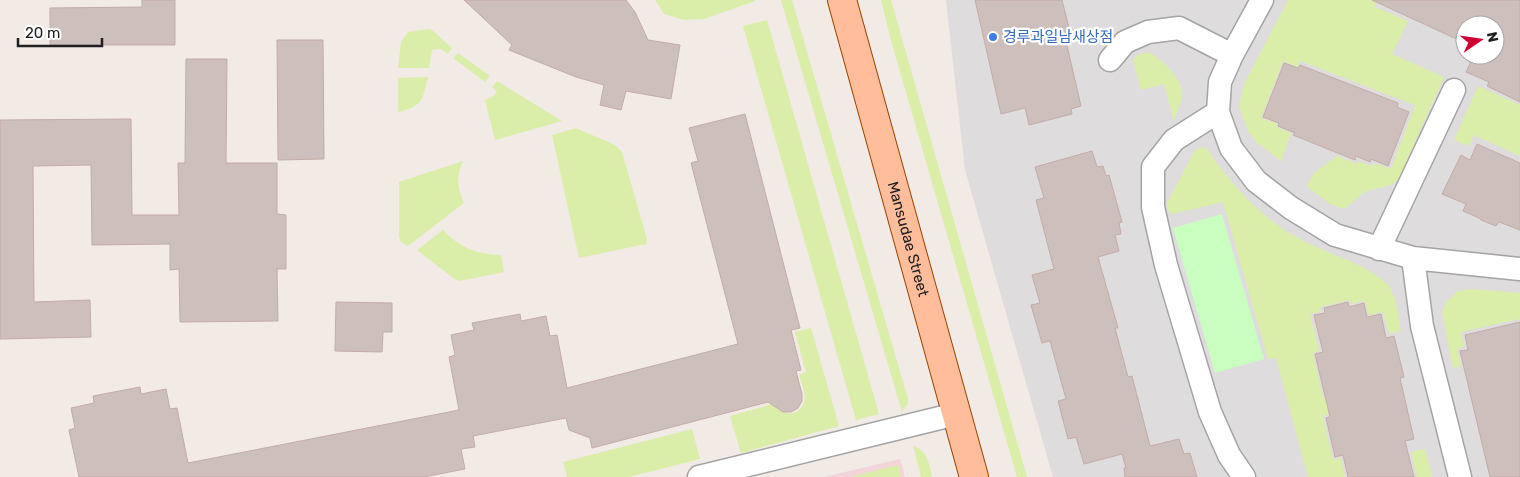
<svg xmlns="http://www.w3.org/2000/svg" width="1520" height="477" font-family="Rubik,'Noto Sans KR',sans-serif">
<rect width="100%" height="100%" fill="#f1eae5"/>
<!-- residential -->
<path fill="#dedcdd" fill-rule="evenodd" d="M946,0H1520V477H1053L965,170ZM1465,25H1495V55H1465Z"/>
<!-- commercial -->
<path fill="#f2d4da" d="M900,459L905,477H824Z"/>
<!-- grass -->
<path fill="#dbeea9" d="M655,0H755V1L704,19L684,20L664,14Z
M781,0H792L908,399V403L902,412Z
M881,0H891L1027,477H1017L890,37Z
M1288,0H1377L1375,7L1408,21L1392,54L1444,77L1399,178C1386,192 1375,185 1362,194C1355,200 1351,204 1343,209L1330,204L1306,186L1315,172L1337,156L1357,164L1358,161L1372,166L1374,163L1391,169L1415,105L1300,61L1297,67L1283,61L1261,118L1278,124L1276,127L1291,133L1281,161L1256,142L1248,131L1239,106L1244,84Z
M767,20L879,414L856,420L743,26Z
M429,29L433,31L452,48L448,54L441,49L432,50L429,68H398L401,42L408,32Z
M458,53L490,76L485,82L453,58Z
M1151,53C1163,61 1182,78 1182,94C1182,102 1176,113 1174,121L1164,84L1141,90L1133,60L1139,54Z
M428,77C422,101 423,106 398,112V78Z
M497,81L562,121L495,140L485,100L494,96L497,91L492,87Z
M1478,86L1520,105V156L1474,135L1469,146L1454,140Z
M576,128L615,145L622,152L647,239L646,244L579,258L552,135Z
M1202,147L1207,149C1233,187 1264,222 1306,242C1329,254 1370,266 1387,284C1397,295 1398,316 1401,331L1389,333L1383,312L1369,315L1365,301L1351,304L1350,300L1320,307L1321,311L1310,314L1319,351L1313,353L1323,398L1327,397L1331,414L1323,416L1333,460L1341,458L1345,477H1308L1276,358L1268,359L1223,202L1172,214L1168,210L1167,203L1195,150Z
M463,161C456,176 457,188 464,203L408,246L401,242L399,237V182Z
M443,230C460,248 477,254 501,255L504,272L460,281L453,278L417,250Z
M1473,289L1520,293V319L1461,332L1464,346L1457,349L1461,366L1453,368L1442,312L1446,302L1458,291Z
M811,328L839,426L741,453L730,416L773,404C780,416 799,418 804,402C807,394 801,383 799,375L806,372L795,332Z
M692,429L700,459L629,477H567L563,462Z
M913,446C928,450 929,464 932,477H921Z
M1425,449L1432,477H1417L1411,452Z
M898,465L901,477H850Z"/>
<!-- park -->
<path fill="#cafdc0" d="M1222,214L1264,359L1215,373L1173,228Z"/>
<!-- building -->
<path fill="#cdbfbb" stroke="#c4aca7" d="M142,0H175V45H50V8L142,7Z
M464,0H626L635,12L648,40L680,45L671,99L626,91L621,110L600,105L604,85L576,77L509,50L512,45Z
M975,0H1062L1070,32L1064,33L1081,106L1071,109L1072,114L1029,125L1025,108L1001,114Z
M1372,0H1520V102L1487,86L1489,82L1466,72L1474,55H1495V25H1465V43Z
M277,40H323L324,159L278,160Z
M186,59H227L226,163H277V214L286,215V269H277L278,321L180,322L179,269L170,270V244L92,245L91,165L33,166L34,302L90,300L91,337L0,339V120L131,119L132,215H179L178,163H185Z
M1284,63L1298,68L1300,65L1398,103L1397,107L1409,112L1388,166L1371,159L1370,162L1356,156L1355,160L1293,135L1295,133L1278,126L1279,123L1263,117Z
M745,114L800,328L791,330L801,370L796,371L802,394V401L798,408L791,412H783L768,402L592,448L590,438L569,430L566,418L473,436L475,447L461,449L465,469L424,477H79L69,430L75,428L71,408L94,403L93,396L140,387L141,394L166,389L170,409L177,408L188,463L459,410L449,357L455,355L451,335L474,330L472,323L520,314L521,321L546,316L550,336L557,335L567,388L738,344L691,163L698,161L689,128Z
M1477,144L1520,163V230L1499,222L1496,226L1481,220L1479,218L1463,211L1466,204L1442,194L1461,155L1470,160Z
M1092,151L1097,167L1103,166L1106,176L1109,175L1122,222L1119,223L1121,234L1115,235L1119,251L1098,257L1118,328H1115L1128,377L1132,376L1150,446L1179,439L1184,454L1190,453L1197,477H1125L1124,468H1126L1122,454L1084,464L1076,437L1068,439L1058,401L1066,399L1050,341L1042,343L1031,305L1040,303L1032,275L1054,269L1036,200L1044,198L1035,167Z
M336,302L392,303V332H383L382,352L335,351Z
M1348,302L1349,307L1364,303L1367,317L1381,314L1386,338L1394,336L1404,377L1400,378L1414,439L1405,441L1414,477H1348L1343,455L1335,457L1326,418L1330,417L1315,354L1323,352L1314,315L1325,313L1324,308Z
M1520,322V477H1490L1460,351L1468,350L1465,335Z"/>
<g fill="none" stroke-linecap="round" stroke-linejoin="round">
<defs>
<path id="minor" d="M1262,0L1232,55L1220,82L1218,112L1231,148L1256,181L1291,208L1335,235L1413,258L1520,269
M1110,60L1125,42L1148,32L1179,28L1232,55
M1218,112L1174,140L1153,167V207L1166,265L1210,412L1229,455L1244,477
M1379,249L1454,90
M1413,258L1422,326L1460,477
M699,477L956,414"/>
<g id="primary">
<path id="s1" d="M842,0L974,477"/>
</g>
</defs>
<!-- minor casing -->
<use href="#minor" stroke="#a4a4a4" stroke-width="25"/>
<!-- primary casing -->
<use href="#primary" stroke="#9b4300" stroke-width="30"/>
<!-- minor -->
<use href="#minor" stroke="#fff" stroke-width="22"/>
<!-- primary -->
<use href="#primary" stroke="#ffbd9c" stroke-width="28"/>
</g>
<!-- markers -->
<circle fill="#3f7fe0" stroke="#fff" stroke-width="2" cx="993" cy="37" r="5"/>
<g text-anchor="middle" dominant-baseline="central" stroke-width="4.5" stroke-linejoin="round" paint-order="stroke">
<!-- shop labels -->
<g font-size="15" fill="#366cbe" stroke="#fff" text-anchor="start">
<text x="1003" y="37">경루과일남새상점</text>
</g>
<!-- street labels -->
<g font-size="15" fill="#202020" stroke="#fff">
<text stroke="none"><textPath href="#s1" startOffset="248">Mansudae Street</textPath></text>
</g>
</g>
<!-- north arrow -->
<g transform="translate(1480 40) rotate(77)"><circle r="24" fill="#ffffff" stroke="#a6a6a6"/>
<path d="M0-4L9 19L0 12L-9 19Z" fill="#cf0032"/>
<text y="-8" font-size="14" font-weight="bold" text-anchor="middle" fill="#202020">N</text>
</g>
<!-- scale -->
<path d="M18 38v8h84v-8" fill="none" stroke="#202020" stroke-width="2.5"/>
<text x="25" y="38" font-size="15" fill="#202020" stroke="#ffffff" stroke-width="4" paint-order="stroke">20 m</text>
</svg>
